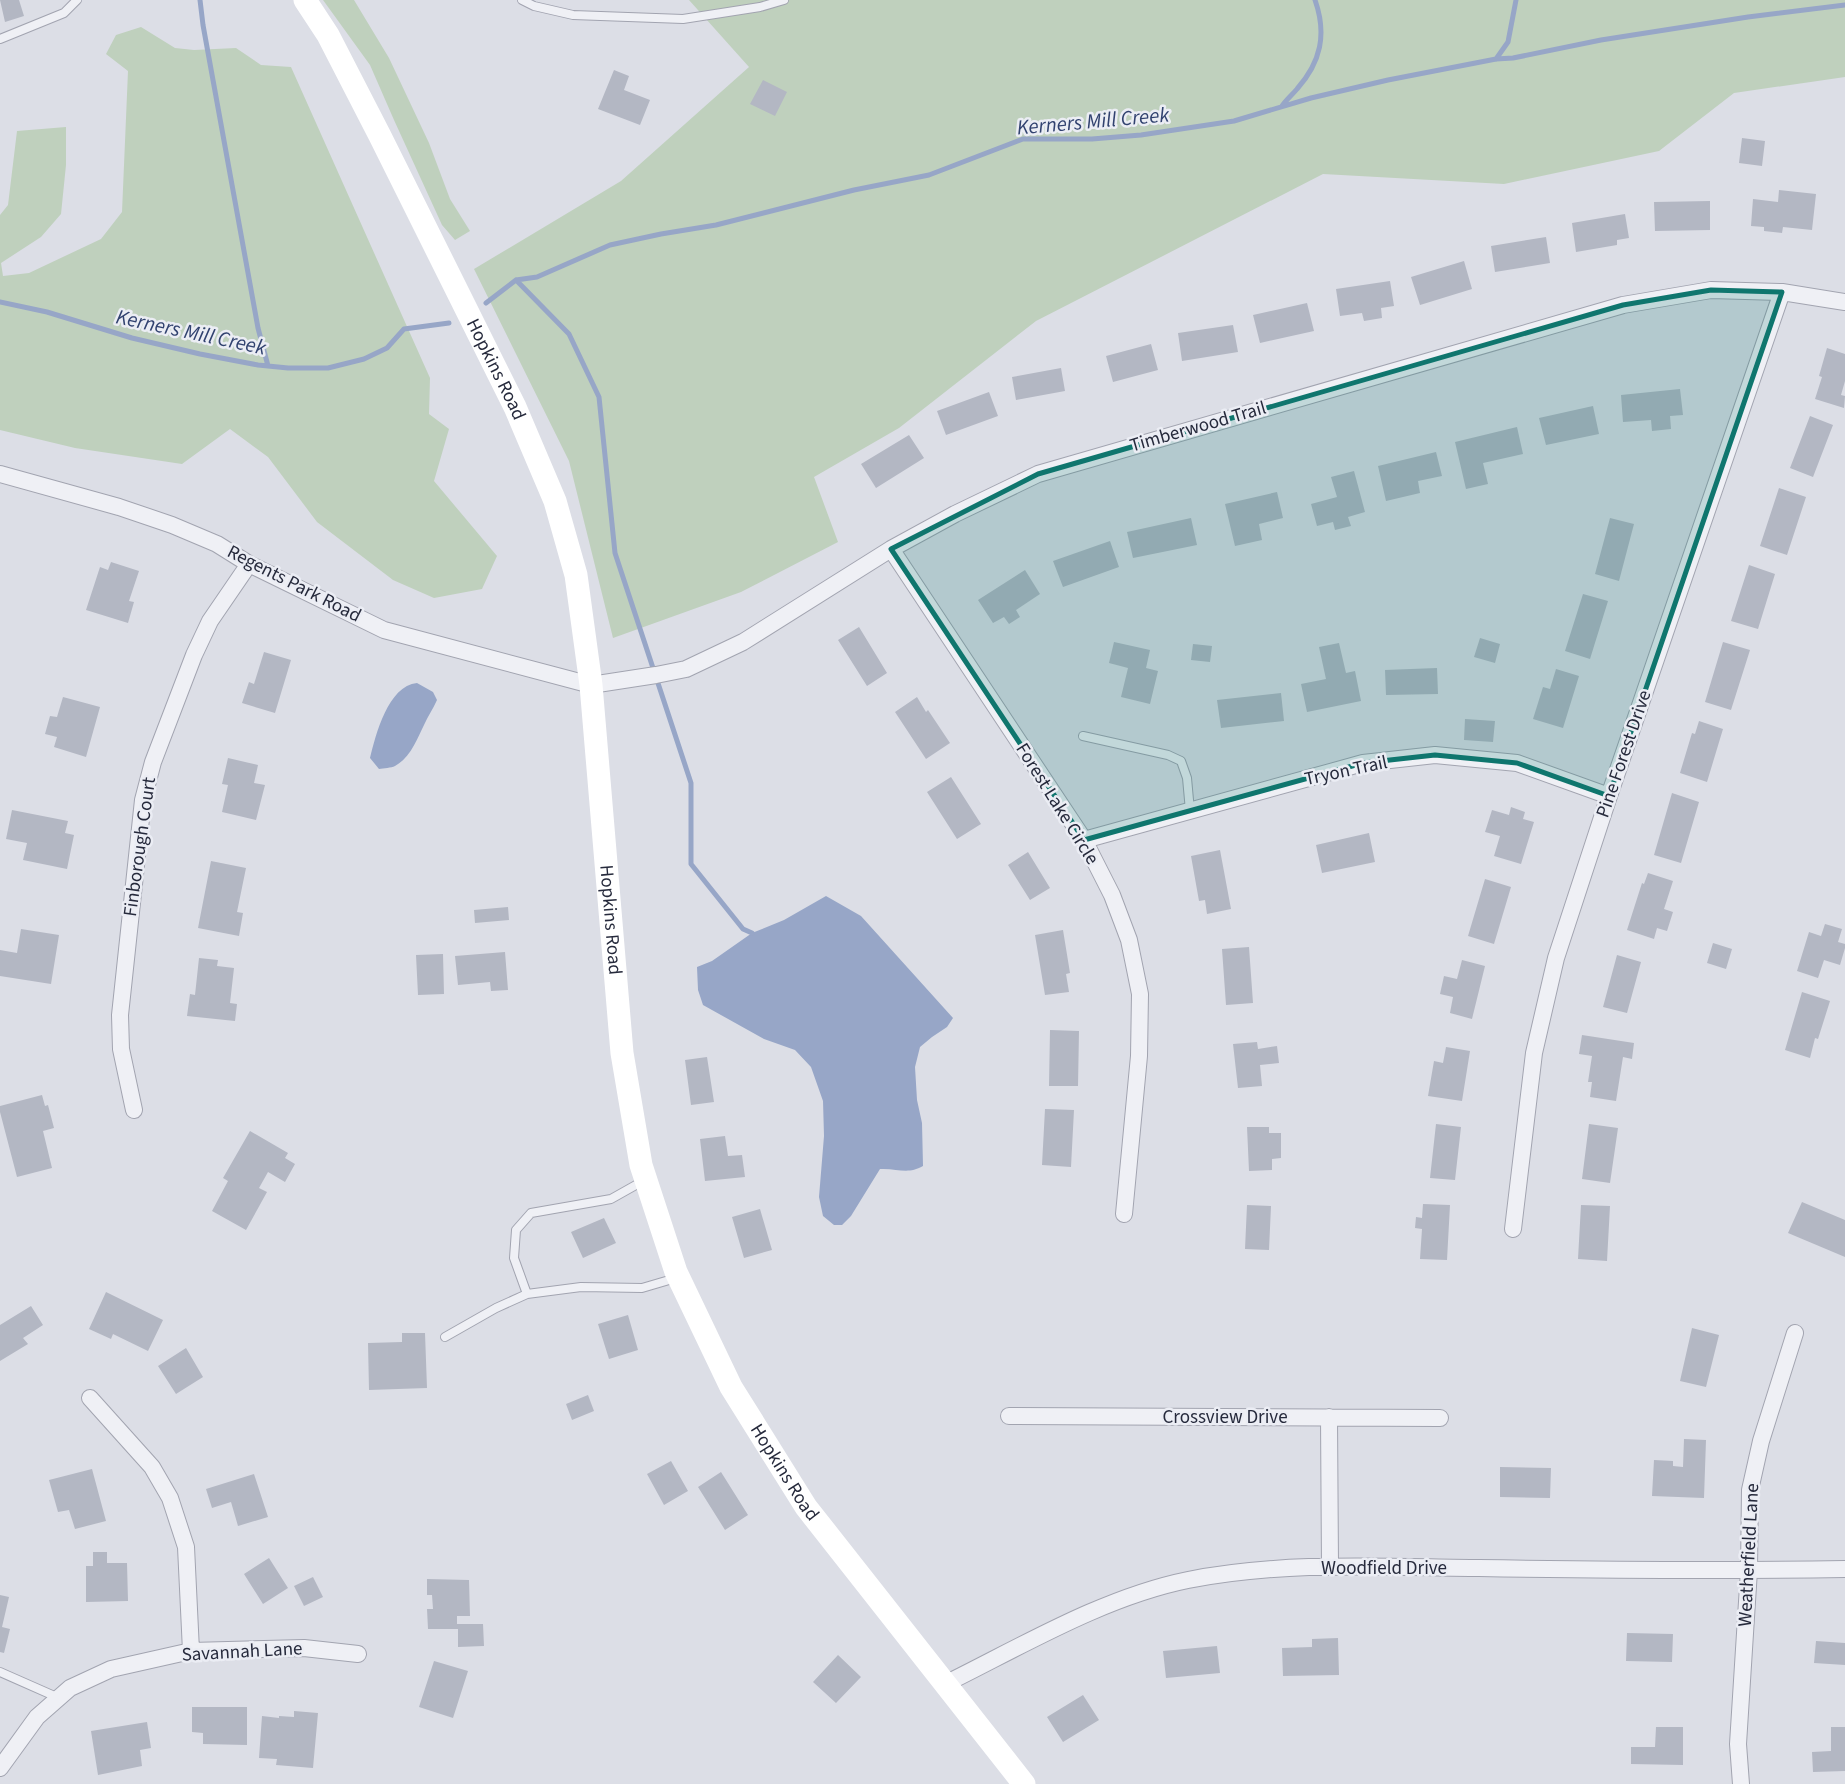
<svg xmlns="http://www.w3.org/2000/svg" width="1845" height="1784" font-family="'Source Sans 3',sans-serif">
<rect width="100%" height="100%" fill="#dcdee6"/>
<!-- green -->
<path fill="#bfd0bd" d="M323,0H354L389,58L429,143L450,199L470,231L455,240L442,225L394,120L370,65Z
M689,0H1845V77L1734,93L1659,151L1504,184L1323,174L1036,321L899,428L814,477L838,542L741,592L613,638L569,461L474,269L621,181L749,67Z
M141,27L175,48L194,50L236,48L261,65L291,67L430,378L429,414L449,429L434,481L497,556L482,589L434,598L393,580L317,522L268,457L230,429L182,464L75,448L0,430V215L8,205L17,131L66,127V165L61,214L41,237L1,263L3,276L29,273L101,239L122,212L128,71L106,54L116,35Z"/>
<!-- water -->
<path fill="#97a6c7" d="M417,683L433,692L437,700C433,709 428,716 424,725C417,739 411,757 395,766C391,768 384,768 379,769L370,758C376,734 388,686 417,683Z
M826,896L861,916L953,1018L947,1027L932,1037L920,1047L915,1067L917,1100L922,1123L923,1166C907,1175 898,1168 880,1169L851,1216L842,1225H834L823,1216L819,1197L824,1136L823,1101L811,1067L795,1050L764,1039L703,1005L698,990L697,967L712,961L752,933L784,920Z"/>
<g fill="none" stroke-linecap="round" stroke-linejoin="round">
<!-- stream -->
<path stroke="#97a6c7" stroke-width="5" d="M200,0L203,25L258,328L268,366
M1496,59L1508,42L1516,0
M1282,106C1287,99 1292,95 1297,89C1321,62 1327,34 1315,0
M516,280L569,334L599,397L615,553L691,783V864L743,929L752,933
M0,302L47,312L132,338L200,354L258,365L288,368H328L364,359L387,348L404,329L449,323
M486,303L516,280L537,277L610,245L661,234L716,225L854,190L929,175L1023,139H1092L1141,135L1234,121L1311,98L1388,80L1496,59L1513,58L1601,40L1748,17L1845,5"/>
</g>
<!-- building -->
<path fill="#b3b7c3" d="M0,0H19L24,16L5,22Z
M614,70L629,76L624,90L650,100L640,125L598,109Z
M763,80L787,92L775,116L750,104Z
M1742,138L1765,141L1762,166L1739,163Z
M1779,190L1816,194L1812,230L1783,227L1782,233L1764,231V227L1751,226L1753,199L1778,202Z
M1710,201V230L1655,231L1654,202Z
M1625,214L1629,238L1617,240V245L1576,252L1572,223Z
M1546,237L1550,263L1495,272L1491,246Z
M1464,261L1472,289L1420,305L1411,277Z
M1390,281L1394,306L1381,308L1382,318L1364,321L1362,313L1340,316L1336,289Z
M1307,303L1314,331L1260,343L1253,315Z
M1233,325L1238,352L1182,361L1178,333Z
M1151,344L1158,370L1113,382L1106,356Z
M1827,348L1845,354V381L1841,395L1845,396L1844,408L1815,399L1822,377L1819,376Z
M1061,368L1065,391L1016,400L1012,377Z
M1680,389L1683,415L1670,416L1671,429L1652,431L1651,420L1623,422L1621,395Z
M989,392L998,416L946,435L937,411Z
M1593,406L1599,434L1546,445L1539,418Z
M1810,416L1833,425L1813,477L1790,468Z
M1517,427L1523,454L1483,463L1488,484L1466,489L1455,442Z
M909,435L924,458L876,488L861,464Z
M1436,452L1442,476L1418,481L1420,493L1386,501L1378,466Z
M1354,471L1365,512L1348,517L1351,526L1335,530L1333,522L1317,526L1311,504L1337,497L1331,477Z
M1779,488L1806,497L1787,555L1760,546Z
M1277,492L1283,518L1259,524L1262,540L1235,546L1225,504Z
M1191,518L1197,545L1133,558L1127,532Z
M1610,518L1634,524L1619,581L1595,574Z
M1110,541L1119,567L1063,587L1053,561Z
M111,562L139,571L129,601L134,602L128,623L86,610L100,567L108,570Z
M1749,565L1775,574L1758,629L1731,621Z
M1025,570L1040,594L1016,610L1020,617L1009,624L1004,617L993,623L978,600Z
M1583,594L1608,601L1590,659L1565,651Z
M859,627L887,673L867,686L838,640Z
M1480,638L1500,644L1495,663L1474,657Z
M1114,642L1150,650L1146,668L1158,671L1150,704L1121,697L1128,668L1109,663Z
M1723,642L1750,650L1731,710L1705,702Z
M1339,643L1346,673L1355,671L1361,701L1307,712L1301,684L1326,679L1319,647Z
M1193,644L1212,646L1210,662L1191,660Z
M264,652L291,660L275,713L242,703L249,682L254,684Z
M1437,668L1438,694L1386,695L1385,670Z
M1556,669L1579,676L1563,728L1533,719L1543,687L1550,689Z
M1281,693L1284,721L1221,728L1217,700Z
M63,697L100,707L86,757L54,747L57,737L45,734L50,716L57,717Z
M917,697L926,712L928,710L950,743L926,759L895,712Z
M1465,719L1495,721L1493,742L1464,740Z
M1699,721L1723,729L1707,782L1680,773L1692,733L1695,734Z
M228,758L258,765L254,783L265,785L256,820L222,812L228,785L222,784Z
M951,777L981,824L957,839L927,792Z
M1672,793L1699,802L1681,863L1654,855Z
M1511,807L1525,812L1523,819L1534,822L1521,864L1494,856L1500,836L1485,832L1492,810L1509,815Z
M12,810L68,821L65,833L74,835L67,869L23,860L27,843L6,839Z
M1369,833L1375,862L1322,873L1316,845Z
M1220,850L1231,909L1207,914L1205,900L1199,901L1191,856Z
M1028,852L1050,888L1030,900L1008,865Z
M211,861L246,868L237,912L243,913L239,936L198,928Z
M1648,873L1673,881L1664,909L1673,912L1667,931L1657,928L1654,939L1627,930L1642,883L1644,884Z
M1485,879L1511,887L1494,944L1468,936Z
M508,907L509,920L475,923L474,910Z
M1825,924L1842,929L1838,942L1845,944V948L1840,965L1824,960L1818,978L1797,971L1809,932L1821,936Z
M21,929L59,935L51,984L0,976V950L17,953Z
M1063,930L1070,973L1066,974L1069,992L1045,995L1035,935Z
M1713,943L1732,949L1726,969L1707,963Z
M1249,947L1253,1003L1226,1005L1222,949Z
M505,952L508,990L491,991L490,982L458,985L455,956Z
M443,954L444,994L418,995L416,955Z
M1617,955L1641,962L1627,1013L1603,1007Z
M199,958L218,960L217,966L234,968L230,1003L237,1004L235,1021L187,1016L190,994L195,995Z
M1462,960L1485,966L1472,1019L1450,1013L1453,997L1440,994L1444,976L1457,979Z
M1802,992L1830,1001L1818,1039L1815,1038L1810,1058L1785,1050Z
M1050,1030L1079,1031L1078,1086H1049Z
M1582,1035L1634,1043L1632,1059L1623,1057L1616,1101L1590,1097L1592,1082H1588L1592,1056L1579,1054Z
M1257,1042L1258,1049L1277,1046L1279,1063L1260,1065L1262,1086L1238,1088L1233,1044Z
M1446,1047L1470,1051L1462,1101L1428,1096L1434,1061L1443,1063Z
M707,1057L714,1102L691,1105L685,1060Z
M42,1095L45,1106L48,1105L54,1128L43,1131L52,1168L17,1177L0,1112V1106Z
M1045,1109L1074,1110L1071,1167L1042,1165Z
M1436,1124L1461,1127L1455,1180L1430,1178Z
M1589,1124L1618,1128L1610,1183L1582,1179Z
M1247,1127H1269V1133H1281V1158L1272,1159V1170L1249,1171Z
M250,1131L288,1153L285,1158L295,1164L285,1182L268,1172L259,1188L267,1192L246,1230L212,1211L228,1181L223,1178Z
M725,1136L728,1156L742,1155L745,1177L705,1181L700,1139Z
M1802,1202L1845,1220V1257L1788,1233Z
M1423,1204L1450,1205L1447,1260L1420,1259L1422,1229L1415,1228L1416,1217L1422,1218Z
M1247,1205L1271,1206L1269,1250L1245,1249Z
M1581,1205L1610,1206L1607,1261L1578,1259Z
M760,1209L772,1250L744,1258L732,1217Z
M604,1218L616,1243L583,1258L571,1232Z
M106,1292L163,1320L148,1351L113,1334L111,1339L89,1329Z
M31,1306L43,1325L23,1338L28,1344L0,1361V1325Z
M628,1315L638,1350L609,1359L598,1324Z
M1692,1328L1719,1335L1706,1387L1680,1381Z
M402,1333H425L427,1388L369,1390L368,1343L402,1342Z
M186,1348L203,1377L176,1394L158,1366Z
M588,1395L594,1411L572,1420L566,1404Z
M1684,1439L1706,1440L1704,1498L1652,1496L1654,1460L1673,1461V1466L1683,1467Z
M671,1461L688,1491L664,1505L647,1474Z
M1500,1467L1551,1468L1550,1498L1500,1497Z
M92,1469L106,1521L75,1529L69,1510L58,1512L49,1480Z
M721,1472L748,1515L725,1530L698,1487Z
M254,1474L268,1517L238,1526L231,1502L212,1508L206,1489Z
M93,1552H107V1563H127L128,1601L86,1602V1566H93Z
M269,1558L288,1588L263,1604L244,1574Z
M313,1577L323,1597L304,1606L294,1586Z
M427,1579L469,1580L470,1616H457V1624H483L484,1646L458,1647V1629H428L427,1609H433L432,1595H427Z
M0,1595L9,1597L2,1627L10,1629L4,1653L0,1652Z
M1627,1633L1673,1634L1672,1662L1626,1661Z
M1338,1638L1339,1675L1283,1676L1282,1648L1312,1647V1639Z
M1816,1641L1845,1643V1665L1814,1663Z
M1217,1646L1220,1673L1166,1678L1163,1651Z
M838,1655L861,1677L836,1703L813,1682Z
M434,1661L468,1671L453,1718L419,1707Z
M1083,1695L1099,1720L1063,1742L1047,1717Z
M192,1707H247V1745L203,1744V1733L192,1732Z
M294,1711L318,1713L313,1768L276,1765L277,1759L259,1758L262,1716L279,1718V1716L294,1717Z
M147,1722L151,1748L140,1750L142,1766L98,1775L91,1731Z
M1656,1727H1683V1765L1631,1764V1747H1655Z
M1831,1727H1845V1771L1813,1772L1812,1752L1831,1751Z"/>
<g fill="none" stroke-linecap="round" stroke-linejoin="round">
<defs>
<path id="service" d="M522,0L534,6L573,15L683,19L760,7L784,0
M0,39L64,13L77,0
M1083,736L1168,755L1181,761L1187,778L1190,811
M527,1294L514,1258L516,1230L531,1213L611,1199L643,1181
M445,1337L496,1308L527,1294L581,1287L642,1288L676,1278
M0,1672L59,1698"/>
<path id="minor" d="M0,474L119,507L172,525L217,544L249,564L384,630L591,685L656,675L686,669L743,642L891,549L955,514L1038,474L1623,305L1711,290L1782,292L1845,302
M891,549L1084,840L1112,895L1129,940L1140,994L1139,1056L1124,1214
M1084,840L1363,763L1435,755L1517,763L1609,796
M134,1110L121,1049L120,1015L143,800L153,762L194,655L210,621L249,564
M1513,1229L1534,1053L1556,958L1609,796L1782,292
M90,1398L152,1467L170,1498L186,1547L191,1651
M1009,1416L1440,1418
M1329,1417L1330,1566
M945,1684C1022,1646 1104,1597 1188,1580C1284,1561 1382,1567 1479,1568C1601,1570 1723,1571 1845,1569
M0,1768L37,1717L70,1688L111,1669L191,1651L304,1648L358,1654
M1741,1784L1738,1744L1749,1570L1750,1490L1761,1441L1795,1333"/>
</defs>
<!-- service casing -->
<use href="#service" stroke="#a2a4b0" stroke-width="10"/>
<!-- minor casing -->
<use href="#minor" stroke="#a2a4b0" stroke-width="18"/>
<!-- service -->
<use href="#service" stroke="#eff0f5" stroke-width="8"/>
<!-- minor -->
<use href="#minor" stroke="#eff0f5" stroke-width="16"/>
<!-- secondary -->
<path stroke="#fff" stroke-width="23" id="s1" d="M305,0L328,35L380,136L515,407L555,501L576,575L591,685L622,1053L641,1165L676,1272L731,1387L806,1507L1024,1784"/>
</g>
<!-- marked area -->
<path fill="#0f766e" fill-opacity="0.2" stroke="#0f766e" stroke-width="5" stroke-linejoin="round" d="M1711,290L1782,292L1609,796L1517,763L1435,755L1363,763L1084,840L891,549L1038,474L1623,305Z"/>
<g text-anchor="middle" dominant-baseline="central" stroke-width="5" stroke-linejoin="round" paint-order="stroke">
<!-- street labels -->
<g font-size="19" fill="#262a3c" stroke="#ebedf4">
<text stroke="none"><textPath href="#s1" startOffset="416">Hopkins Road</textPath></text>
<text transform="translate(1198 427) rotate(-16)">Timberwood Trail</text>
<text transform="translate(294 584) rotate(27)">Regents Park Road</text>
<text transform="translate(1624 754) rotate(-71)">Pine Forest Drive</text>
<text transform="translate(1346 771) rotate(-12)">Tryon Trail</text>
<text transform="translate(1057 804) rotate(58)">Forest Lake Circle</text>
<text transform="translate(140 847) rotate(-82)">Finborough Court</text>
<text stroke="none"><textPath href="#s1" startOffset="984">Hopkins Road</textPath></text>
<text x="1225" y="1417">Crossview Drive</text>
<text stroke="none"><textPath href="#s1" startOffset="1572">Hopkins Road</textPath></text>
<text transform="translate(1749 1555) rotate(-87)">Weatherfield Lane</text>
<text x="1384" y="1568">Woodfield Drive</text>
<text transform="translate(242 1652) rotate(-3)">Savannah Lane</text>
</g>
<!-- water labels -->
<g font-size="21" font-style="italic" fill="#31426f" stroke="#ebedf4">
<text transform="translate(1093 121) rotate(-5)">Kerners Mill Creek</text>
<text transform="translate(191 332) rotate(12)">Kerners Mill Creek</text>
</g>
</g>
</svg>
